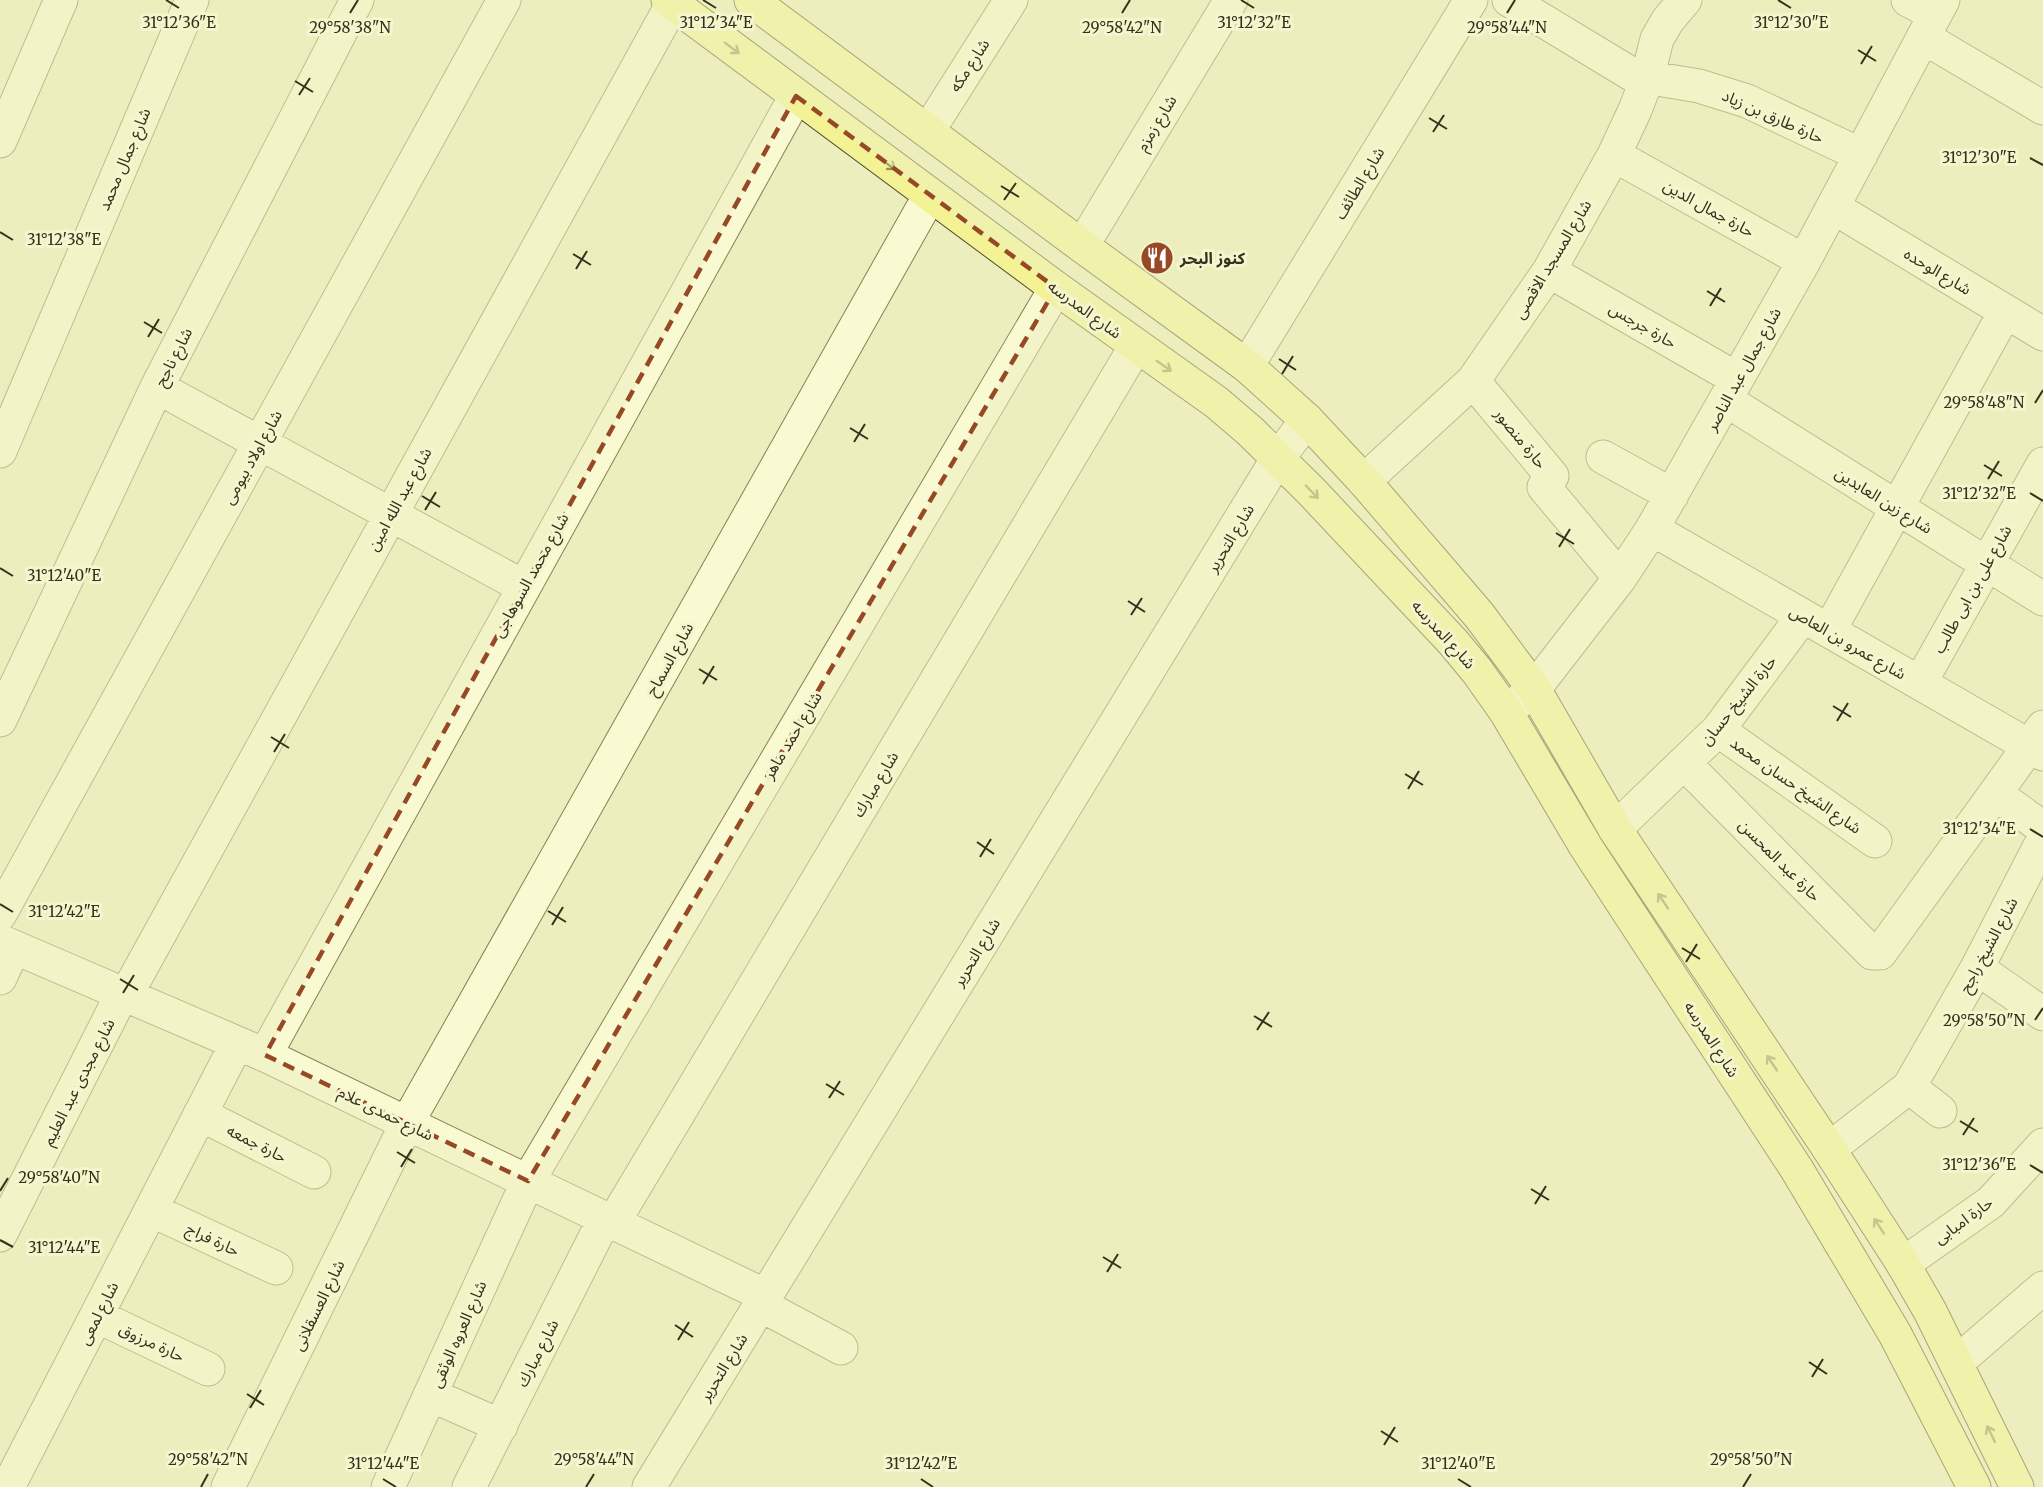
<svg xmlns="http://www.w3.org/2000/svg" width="2043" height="1487" font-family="Merriweather,'Noto Sans Arabic',serif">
<rect width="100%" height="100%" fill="#edeebe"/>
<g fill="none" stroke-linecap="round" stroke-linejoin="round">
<defs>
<path id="minor" d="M1509,0L1633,75L1699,86L1747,101L1861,155
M1908,0L1935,14
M1923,37L2043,108
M928,131L1011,0
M0,141L61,0
M1614,155L1804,261
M1833,207L2043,334
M1082,246L1231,0
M1549,271L1737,379
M1247,366L1471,0
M1473,381L1552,476L1544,487L1620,578
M157,387L524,587
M1726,400L2043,599
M0,451L192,0
M1603,457L1672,495
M1364,481L1473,381L1549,271L1614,155L1635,110L1647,79L1657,39L1668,20L1685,0
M1652,529L2043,754
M1829,631L2005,312
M1920,683L2043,464
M1506,712L1534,689L1620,578L1652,529L1804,261L1943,0
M0,720L157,387L357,0
M1718,730L1875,841
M1684,763L1872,953H1880L2043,727
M1996,794L2043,828
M1615,829L1718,730L1803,616
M0,914L504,0
M0,941L265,1055L766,1296
M1977,968L2043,1014
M0,978L14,947
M126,995L673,3
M265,1055L796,96
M1909,1087L1940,1111
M200,1114L314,1172
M1829,1149L1909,1087L1977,968L2043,840
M151,1210L276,1268
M613,1223L1136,346
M0,1235L122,994
M1903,1264L1991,1202L2043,1145
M761,1305L841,1348
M97,1316L208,1369
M1956,1363L2043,1288
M431,1395L501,1426
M8,1487L237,1043
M228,1487L407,1123L930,195
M388,1487L528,1181L1056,288
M469,1487L605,1218
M649,1487L1278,458L1307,420"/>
<path id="major" d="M668,0L1056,288L1216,402L1250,431L1311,491L1453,642L1477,671L1506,712L1586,847L1796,1168L1895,1334L1974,1487
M751,0L1082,246L1247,366L1307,420L1364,481L1479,615L1534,689L1615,829L1829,1149L1903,1264L1930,1311L2017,1487"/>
</defs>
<!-- minor casing -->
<use href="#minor" stroke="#878057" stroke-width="35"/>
<!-- major casing -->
<use href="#major" stroke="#544b2b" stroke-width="35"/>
<!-- minor -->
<use href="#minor" stroke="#f9f9d2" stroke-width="33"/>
<!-- major -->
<use href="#major" stroke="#f3f395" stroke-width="33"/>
</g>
<!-- one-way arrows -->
<defs><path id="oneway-shaft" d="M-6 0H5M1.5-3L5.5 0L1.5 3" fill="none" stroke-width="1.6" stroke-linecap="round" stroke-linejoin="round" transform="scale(1.5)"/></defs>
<g stroke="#949258">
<use href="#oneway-shaft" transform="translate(732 48) rotate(37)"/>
<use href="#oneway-shaft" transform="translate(888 164) rotate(36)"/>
<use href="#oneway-shaft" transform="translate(1164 366) rotate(35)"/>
<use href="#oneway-shaft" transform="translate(1312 492) rotate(46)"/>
<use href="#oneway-shaft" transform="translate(1663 901) rotate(-124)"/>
<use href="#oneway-shaft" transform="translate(1772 1063) rotate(-124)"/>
<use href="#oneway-shaft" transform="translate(1879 1226) rotate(-123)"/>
<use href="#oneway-shaft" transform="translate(1991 1434) rotate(-116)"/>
</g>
<!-- marked area -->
<path d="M0 0H2043V1487H0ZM796,96L1056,288L528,1181L265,1055Z" fill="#edeebe" fill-opacity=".55" fill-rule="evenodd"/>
<path fill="none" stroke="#974926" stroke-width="4.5" stroke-dasharray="12 8" stroke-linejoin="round" d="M796,96L1056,288L528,1181L265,1055Z"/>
<!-- ticks -->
<path fill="none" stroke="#36311c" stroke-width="2" d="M166,0L179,8M703,0L716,8M1241,0L1254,8M1778,0L1791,8M350,13L358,0M1122,13L1130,0M1507,13L1515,0M1858,50L1876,61M1861,64L1872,46M295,81L313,92M299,95L310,78M1429,118L1447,129M1433,132L1444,115M2030,158L2043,165M1001,186L1019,197M1004,200L1016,183M0,232L13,240M573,254L591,265M576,269L587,251M1707,291L1725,302M1710,306L1721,288M144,322L162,333M148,337L159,319M1279,359L1296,370M1282,374L1293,356M2035,403L2043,390M850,428L868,439M854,442L865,424M1984,465L2002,476M1988,479L1999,461M2030,493L2043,501M422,496L440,507M425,510L436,492M1556,533L1574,544M1559,547L1570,529M0,568L13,576M1128,601L1145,612M1131,615L1142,598M699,669L717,680M703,684L714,666M1833,706L1851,717M1837,721L1848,703M271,737L289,748M274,752L285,734M1405,774L1423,785M1408,789L1419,771M2030,829L2043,837M977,842L994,854M980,857L991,839M0,904L13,912M548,911L566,922M552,925L563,907M1682,948L1700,959M1686,962L1697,944M120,979L138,990M123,993L134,975M1254,1016L1272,1027M2035,1020L2043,1008M1257,1030L1269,1012M826,1084L844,1095M829,1098L840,1081M1960,1121L1978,1132M1963,1135L1974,1118M397,1152L415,1163M2030,1165L2043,1173M401,1167L412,1149M1531,1189L1549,1200M0,1191L8,1178M1535,1204L1546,1186M0,1240L13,1247M1103,1257L1121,1268M1107,1272L1118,1254M675,1325L693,1337M678,1340L689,1322M1809,1362L1827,1374M1812,1377L1823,1359M247,1394L264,1405M250,1408L261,1390M1381,1431L1398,1442M1384,1445L1395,1427M383,1479L396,1487M921,1479L933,1487M1458,1479L1471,1487M201,1487L208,1474M586,1487L594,1474M1743,1487L1751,1474"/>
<!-- icons -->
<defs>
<symbol id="restaurant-disc" viewBox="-11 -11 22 22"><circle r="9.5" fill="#974926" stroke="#f5f6ce"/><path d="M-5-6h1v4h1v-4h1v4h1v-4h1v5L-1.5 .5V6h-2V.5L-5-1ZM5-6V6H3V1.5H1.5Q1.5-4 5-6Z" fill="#fff"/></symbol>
</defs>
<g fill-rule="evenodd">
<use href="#restaurant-disc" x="1138" y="239" width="38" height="38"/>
</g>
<g text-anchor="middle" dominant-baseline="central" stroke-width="6" stroke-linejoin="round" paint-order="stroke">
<!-- street labels -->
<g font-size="16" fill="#36311c" stroke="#f5f6ce">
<text transform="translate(969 65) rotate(-57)">شارع مكه</text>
<text transform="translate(1773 116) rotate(24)">حارة طارق بن زياد</text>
<text transform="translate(1156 123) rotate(-59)">شارع زمزم</text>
<text transform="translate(124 159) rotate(-67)">شارع جمال محمد</text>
<text transform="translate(1359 183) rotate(-59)">شارع الطائف</text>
<text transform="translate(1709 208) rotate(29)">حارة جمال الدين</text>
<text transform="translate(1552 259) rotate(-59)">شارع المسجد الاقصى</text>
<text transform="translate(1938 271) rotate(31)">شارع الوحده</text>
<text transform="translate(1085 309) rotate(36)">شارع المدرسه</text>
<text transform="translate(1643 325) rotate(30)">حارة جرجس</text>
<text transform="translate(173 357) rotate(-63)">شارع ناجح</text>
<text transform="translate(1743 369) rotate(-61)">شارع جمال عبد الناصر</text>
<text transform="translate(1521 438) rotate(51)">حارة منصور</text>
<text transform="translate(252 457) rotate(-61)">شارع اولاد بيومى</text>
<text transform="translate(399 499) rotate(-61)">شارع عبد الله امين</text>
<text transform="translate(1884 500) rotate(32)">شارع زين العابدين</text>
<text transform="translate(1230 538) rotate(-59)">شارع التحرير</text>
<text transform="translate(530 575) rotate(-61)">شارع محمد السوهاجى</text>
<text transform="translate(1972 589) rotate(-61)">شارع على بن ابى طالب</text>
<text transform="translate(1444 634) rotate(48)">شارع المدرسه</text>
<text transform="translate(1848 642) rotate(30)">شارع عمرو بن العاص</text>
<text transform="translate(669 659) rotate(-61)">شارع السماح</text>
<text transform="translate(1738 700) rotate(-51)">حارة الشيخ حسان</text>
<text transform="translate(792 735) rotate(-59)">شارع احمد ماهر</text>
<text transform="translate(875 784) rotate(-59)">شارع مبارك</text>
<text transform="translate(1796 785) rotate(35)">شارع الشيخ حسان محمد</text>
<text transform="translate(1780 860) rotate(45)">حارة عبد المحسن</text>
<text transform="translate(1988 945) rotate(-62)">شارع الشيخ راجح</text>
<text transform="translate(976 952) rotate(-59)">شارع التحرير</text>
<text transform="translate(1712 1039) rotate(57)">شارع المدرسه</text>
<text transform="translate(78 1082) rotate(-63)">شارع مجدى عبد العليم</text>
<text transform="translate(386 1113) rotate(26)">شارع حمدى علام</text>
<text transform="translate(257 1143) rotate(27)">حارة جمعه</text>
<text transform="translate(1963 1220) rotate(-36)">حارة امبابى</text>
<text transform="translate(213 1239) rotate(25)">حارة فراج</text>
<text transform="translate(318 1305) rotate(-64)">شارع العسقلانى</text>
<text transform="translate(98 1313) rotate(-63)">شارع لمعى</text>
<text transform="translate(458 1334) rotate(-66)">شارع العروه الوثقى</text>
<text transform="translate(152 1342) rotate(25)">حارة مرزوق</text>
<text transform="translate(537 1353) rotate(-63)">شارع مبارك</text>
<text transform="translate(723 1367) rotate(-58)">شارع التحرير</text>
</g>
<!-- poi labels -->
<g font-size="16" font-weight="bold" fill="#36311c" stroke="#f5f6ce" text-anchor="start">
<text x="1180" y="258">كنوز البحر</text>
</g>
</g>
<g font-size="15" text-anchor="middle" fill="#36311c" stroke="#f5f6ce" stroke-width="6" stroke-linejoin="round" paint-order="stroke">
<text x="179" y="28">31°12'36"E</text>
<text x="1791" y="28">31°12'30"E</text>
<text x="716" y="28">31°12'34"E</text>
<text x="1254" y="28">31°12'32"E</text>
<text x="350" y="33">29°58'38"N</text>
<text x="1122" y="33">29°58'42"N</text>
<text x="1507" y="33">29°58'44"N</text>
<text x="1979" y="163">31°12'30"E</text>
<text x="64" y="245">31°12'38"E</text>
<text x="1984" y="408">29°58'48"N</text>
<text x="1979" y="499">31°12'32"E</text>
<text x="64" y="581">31°12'40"E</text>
<text x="1979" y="834">31°12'34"E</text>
<text x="64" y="917">31°12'42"E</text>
<text x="1984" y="1026">29°58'50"N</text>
<text x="1979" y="1170">31°12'36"E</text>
<text x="59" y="1183">29°58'40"N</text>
<text x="64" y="1253">31°12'44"E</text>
<text x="208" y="1465">29°58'42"N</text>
<text x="594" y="1465">29°58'44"N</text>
<text x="1751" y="1465">29°58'50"N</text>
<text x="383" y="1469">31°12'44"E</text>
<text x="921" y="1469">31°12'42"E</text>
<text x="1458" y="1469">31°12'40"E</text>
</g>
</svg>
